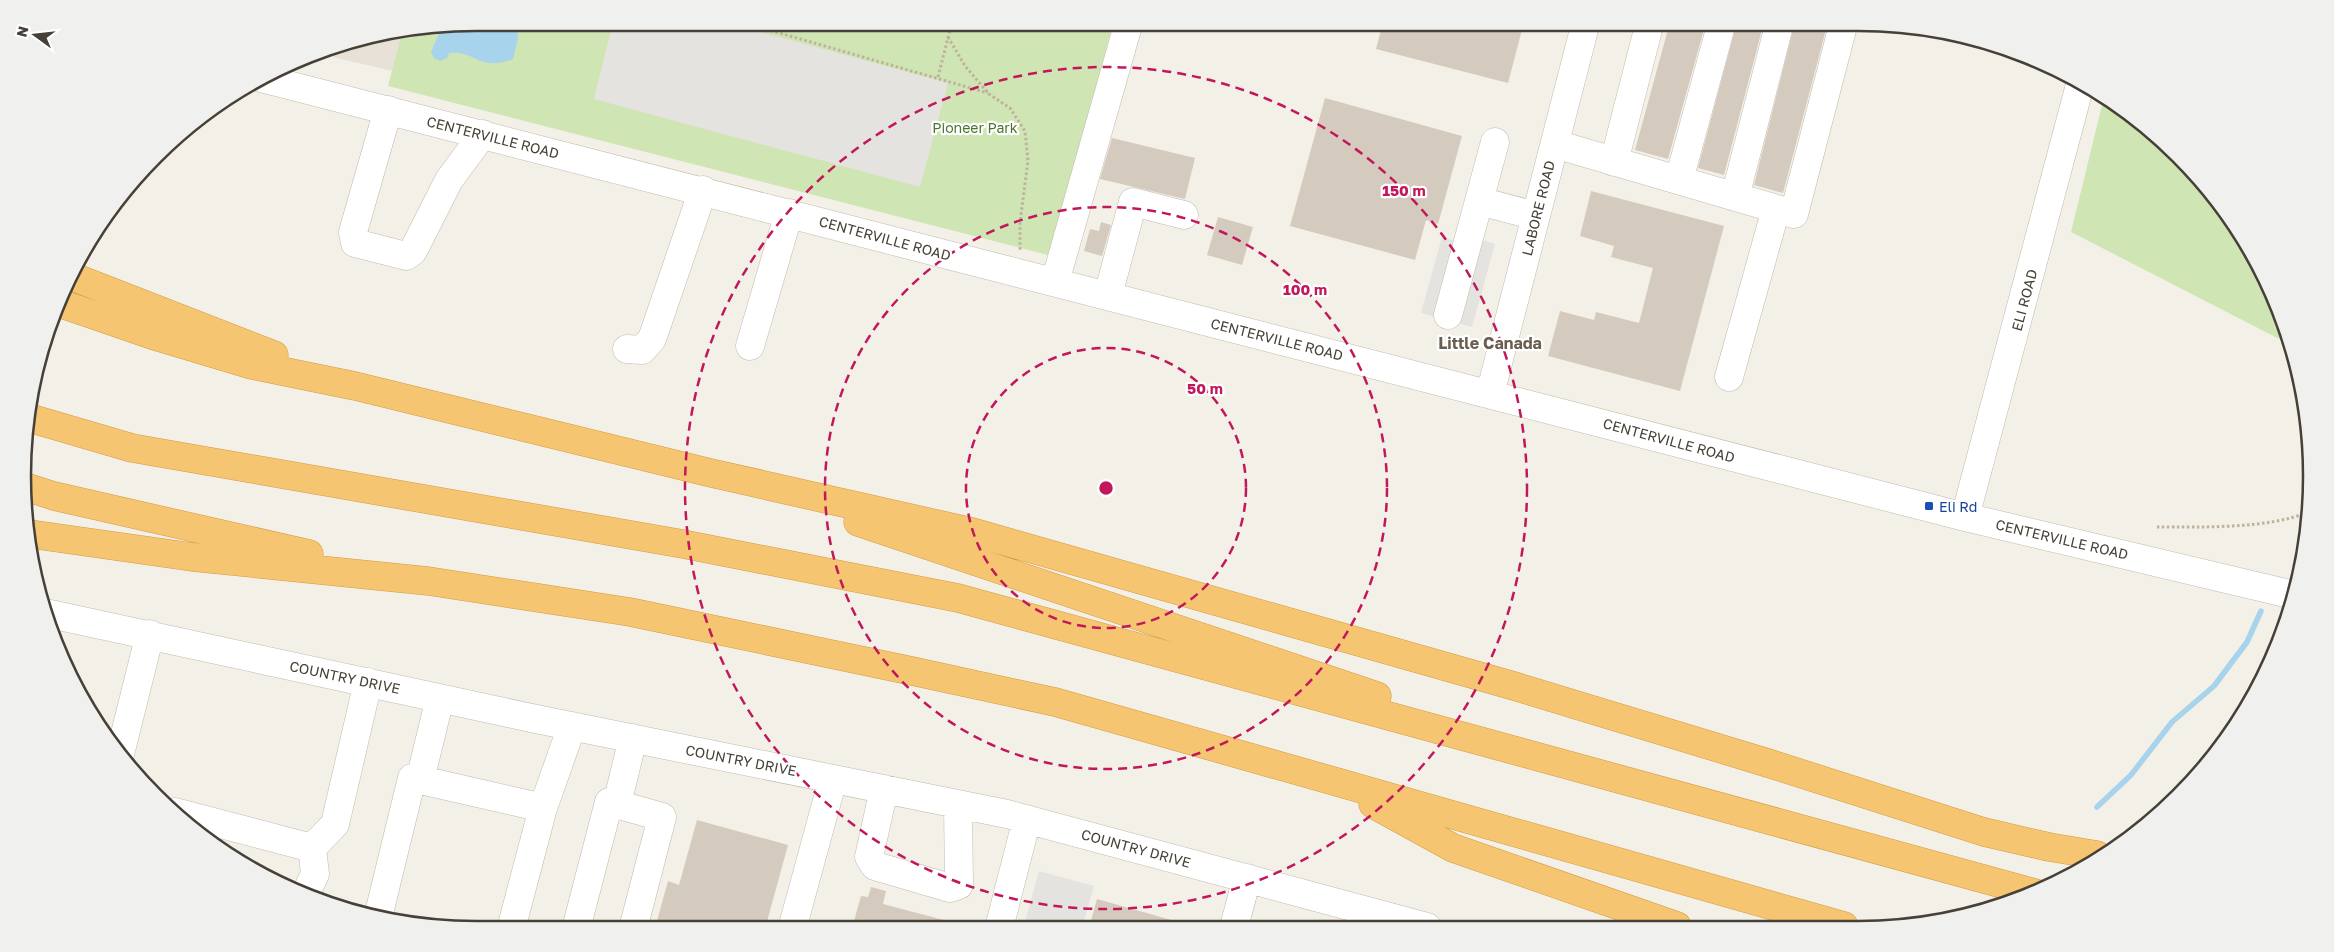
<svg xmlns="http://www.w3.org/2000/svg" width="2334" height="952" font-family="'Golos Text',sans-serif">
<rect width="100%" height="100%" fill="#f3f0e8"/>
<!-- residential -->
<path fill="#e7e1d7" d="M401,35L392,71L316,53L330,47Z"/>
<!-- green -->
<path fill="#d0e5b4" d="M476,23H1113L1052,256L388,86L401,35Z
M2104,97L2157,135L2218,200L2265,275L2291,345L2071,232Z"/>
<!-- parking -->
<path fill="#e5e3e0" d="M613,23H727L948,83L920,187L594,99Z
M1442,237L1459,242L1478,239L1495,244L1472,327L1421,313Z
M1039,871L1094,886L1082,928H1023Z"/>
<!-- water -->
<path fill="#a8d3ec" d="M476,23H517L518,38L513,59C478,72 476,50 449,53L447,58L440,61L434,58L431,52L441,28Z"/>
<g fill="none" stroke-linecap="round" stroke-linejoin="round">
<!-- stream -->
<path stroke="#a8d3ec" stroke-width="5.5" d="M2097,807L2131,775L2172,722L2214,686L2247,642L2261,611"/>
</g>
<!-- building -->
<path fill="#d4cbbe" d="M1383,22H1524L1508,83L1376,49Z
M1670,22H1706L1668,159L1635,150Z
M1737,22H1764L1724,175L1698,168Z
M1795,22H1828L1783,193L1754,185Z
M1325,98L1462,136L1438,224L1426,220L1415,260L1290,226Z
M1112,138L1195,158L1185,199L1100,179Z
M1591,191L1724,226L1680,391L1548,356L1560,311L1594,320L1596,312L1639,323L1653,268L1611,257L1614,246L1580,236Z
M1218,217L1253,227L1242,265L1207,255Z
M1101,222L1111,225L1102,256L1084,251L1090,229L1099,231Z
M697,820L788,845L765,929H668L669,924L657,921L668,881L679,885Z
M871,887L886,891L883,904L955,923L954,928H852L861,896L868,897Z
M1097,899L1182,923V928H1089Z"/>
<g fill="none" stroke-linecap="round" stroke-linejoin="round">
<defs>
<path id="minor" d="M261,78L1965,517L2294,595
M388,110L353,232L355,243L406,256L413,251L449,180L483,134
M1555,144L1794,214L1844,22
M1614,162L1650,22
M1679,180L1722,22
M1735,197L1780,22
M1479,201L1495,142
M1055,282L1129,22
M1108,295L1133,202L1184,215
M1448,315L1479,201L1536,216
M750,346L789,213
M627,349L642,350L652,339L703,190
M1729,377L1776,209
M1490,394L1586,22
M1965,517L2081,81
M50,614L536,719L1007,814L1427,927
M120,754L150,634
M420,780L440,698
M884,789L869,857L875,866L950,888L959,885L958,805
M617,804L633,738
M175,812L312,848L315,874L306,893
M312,848L335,824L368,682
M379,913L412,778L543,808
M1234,927L1247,878
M999,928L1027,819
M511,929L543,808L572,726
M576,929L609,802L662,817L633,929
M792,929L833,779"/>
<path id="highway" d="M71,276L274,355
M59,303L152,335L252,365L355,386L711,473L972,532L1514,686L1771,764L1984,832L2049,847L2097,855
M26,417L132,448L683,544L958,598L2035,893
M29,488L54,496L309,554
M858,522L1377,696
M30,534L192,557L428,581L630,612L912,671L1055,702L1844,926
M1373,804L1453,848L1677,926"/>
</defs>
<!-- minor casing -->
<use href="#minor" stroke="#c1baae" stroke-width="29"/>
<!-- highway casing -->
<use href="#highway" stroke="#d59a41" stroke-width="29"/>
<!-- path -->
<path stroke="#bfb29d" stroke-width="3" stroke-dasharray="2.5 2.5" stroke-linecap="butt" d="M771,22L769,30L988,93
M948,37L965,66L989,94L1010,108L1025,131L1028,161L1020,222V250
M938,77L952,22
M2157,527C2200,527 2269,529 2308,512"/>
<!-- minor -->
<use href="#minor" stroke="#fff" stroke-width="28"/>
<!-- highway -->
<use href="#highway" stroke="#f6c571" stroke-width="28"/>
</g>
<!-- distance rings -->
<g fill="none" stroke="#c2185b" stroke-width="2.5" stroke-dasharray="9 6">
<circle cx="1106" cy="488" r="140"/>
<circle cx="1106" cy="488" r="281"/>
<circle cx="1106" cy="488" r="421"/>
</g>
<!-- markers -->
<rect fill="#1a4fb4" stroke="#fff" stroke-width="2" x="1924" y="501" width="10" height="10" rx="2.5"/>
<g text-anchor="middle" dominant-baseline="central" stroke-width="4.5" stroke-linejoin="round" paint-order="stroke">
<!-- park labels -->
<g font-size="14" fill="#4b752e" stroke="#fff">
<text x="975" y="127">Pioneer Park</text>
</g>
<!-- street labels -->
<g font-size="14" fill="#464037" stroke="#fff">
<text transform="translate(493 137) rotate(14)">CENTERVILLE ROAD</text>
<text transform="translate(1538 208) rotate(-76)">LABORE ROAD</text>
<text transform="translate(885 238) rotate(15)">CENTERVILLE ROAD</text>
<text transform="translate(2024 300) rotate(-75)">ELI ROAD</text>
<text transform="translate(1277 339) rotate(14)">CENTERVILLE ROAD</text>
<text transform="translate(1669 440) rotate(15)">CENTERVILLE ROAD</text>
<text transform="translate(2062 539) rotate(13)">CENTERVILLE ROAD</text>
<text transform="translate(345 677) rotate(12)">COUNTRY DRIVE</text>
<text transform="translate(741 760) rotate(11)">COUNTRY DRIVE</text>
<text transform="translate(1136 848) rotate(15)">COUNTRY DRIVE</text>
</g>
<!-- transit labels -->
<g font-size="14" fill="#164399" stroke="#fff" text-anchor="start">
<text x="1939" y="506">Eli Rd</text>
</g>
<!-- quarter labels -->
<g font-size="16" font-weight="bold" fill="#695e4f" stroke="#fff">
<text x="1490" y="343">Little Canada</text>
</g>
</g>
<!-- crop -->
<path d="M0 0H2334V952H0ZM476 31H1858A445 445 0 0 1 2303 476V476A445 445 0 0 1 1858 921H476A445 445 0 0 1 31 476V476A445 445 0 0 1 476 31Z" fill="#f0f0ef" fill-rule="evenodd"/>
<path fill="none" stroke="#464037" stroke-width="2.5" d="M476 31H1858A445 445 0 0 1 2303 476V476A445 445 0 0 1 1858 921H476A445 445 0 0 1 31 476V476A445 445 0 0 1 476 31Z"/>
<circle cx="1106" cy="488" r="8" fill="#c2185b" stroke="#fff" stroke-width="2.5"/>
<g font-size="15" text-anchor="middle" font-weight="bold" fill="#c2185b" stroke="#fff" stroke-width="4.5" stroke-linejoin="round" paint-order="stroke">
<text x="1404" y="196">150 m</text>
<text x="1305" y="295">100 m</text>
<text x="1205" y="394">50 m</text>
</g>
<!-- north arrow -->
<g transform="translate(35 35) rotate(285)" stroke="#ffffff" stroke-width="4" paint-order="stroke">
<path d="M0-4L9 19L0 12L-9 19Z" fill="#464037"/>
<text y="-8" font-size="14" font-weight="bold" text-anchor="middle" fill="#464037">N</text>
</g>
</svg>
